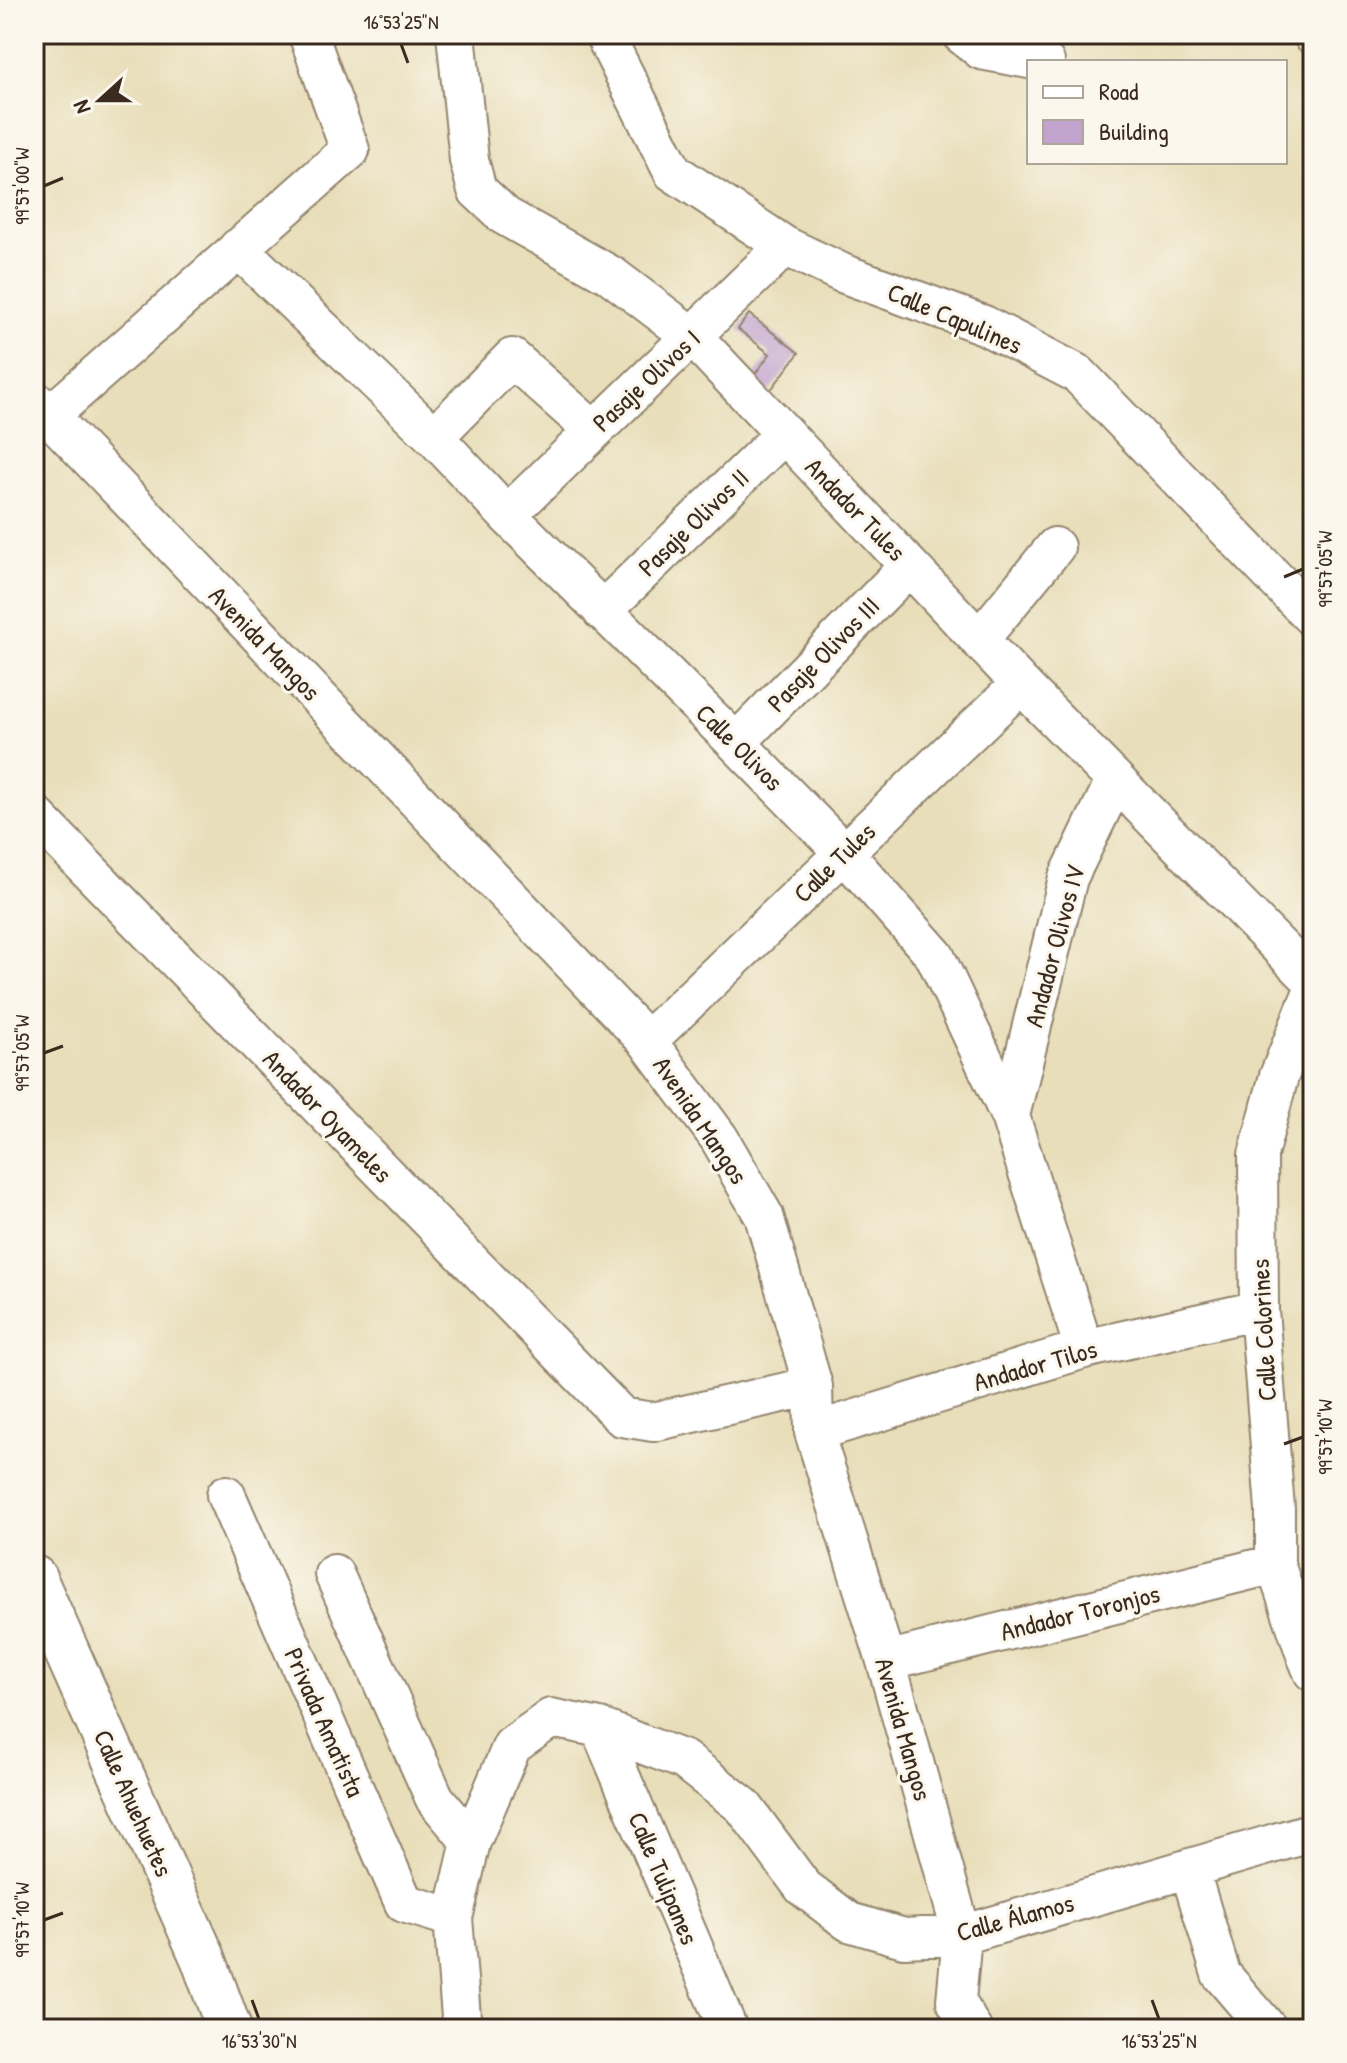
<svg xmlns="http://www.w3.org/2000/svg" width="1347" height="2063" font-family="'Patrick Hand',sans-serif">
<rect width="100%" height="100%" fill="#fbf7ec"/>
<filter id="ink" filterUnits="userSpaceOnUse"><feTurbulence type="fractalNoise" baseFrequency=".0125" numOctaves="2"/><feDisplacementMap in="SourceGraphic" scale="16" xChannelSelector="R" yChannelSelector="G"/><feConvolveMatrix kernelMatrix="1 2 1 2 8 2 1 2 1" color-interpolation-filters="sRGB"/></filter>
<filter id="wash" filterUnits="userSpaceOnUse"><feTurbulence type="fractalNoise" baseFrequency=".006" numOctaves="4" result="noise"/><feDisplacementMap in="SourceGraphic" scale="32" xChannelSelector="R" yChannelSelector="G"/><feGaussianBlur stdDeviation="1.8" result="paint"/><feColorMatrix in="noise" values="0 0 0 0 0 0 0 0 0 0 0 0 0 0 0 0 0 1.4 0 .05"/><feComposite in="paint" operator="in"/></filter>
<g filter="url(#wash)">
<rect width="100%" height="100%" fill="#e8deba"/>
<g id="blocks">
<!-- building -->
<path fill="#c1a3ce" d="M749,314L799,353L769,392L752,378L770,354L738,329Z"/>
</g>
</g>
<g filter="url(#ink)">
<use href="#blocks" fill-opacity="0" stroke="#92846c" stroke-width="2"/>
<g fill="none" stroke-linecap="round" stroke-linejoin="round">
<defs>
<path id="street" d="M456,34L469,160L477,190L505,216L612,276L693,337L1021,684L1313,981
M604,34L673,172L785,246L842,273L984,325L1078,374L1313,618
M961,34L981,50L1045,62
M1312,34L1313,35
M238,248L434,437L507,515L736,743L844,853L935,956L1010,1116L1084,1349
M34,400L647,1041L719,1138L764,1216L813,1386L814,1432L886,1661L962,1935L956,2001L972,2029
M48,417L350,150L308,34
M434,437L512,358L593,430
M507,515L785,246
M602,611L784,434
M979,640L1055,547
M736,743L909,566
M34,814L622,1417L653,1422L813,1386
M1313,991L1279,1076L1258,1155L1259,1310L1275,1509V1564L1306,1655L1313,1672
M647,1041L1021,684
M1010,1116L1068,878L1115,781
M814,1432L1084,1349L1259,1310
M226,1495L404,1903L453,1918
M334,1574L435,1799L471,1842
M886,1661L1275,1564
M600,1728L728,2029
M1189,1868L1221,1974L1268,2029
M462,2029L453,1918L471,1842L512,1746L551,1718L600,1728L684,1760L743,1806L803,1887L849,1922L904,1938L962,1935L1313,1832"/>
<path id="secondary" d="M34,1578L203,1958L229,2029"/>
</defs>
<!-- street casing -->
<use href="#street" stroke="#92846c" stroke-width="42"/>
<!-- secondary casing -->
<use href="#secondary" stroke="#92846c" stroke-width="48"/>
<!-- street -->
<use href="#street" stroke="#fff" stroke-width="38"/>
<!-- secondary -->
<use href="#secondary" stroke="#fff" stroke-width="44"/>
</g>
</g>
<!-- ticks -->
<path fill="none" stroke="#3b2a1e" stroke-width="3" d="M401,44L408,63M44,186L63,178M1284,577L1303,569M44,1053L63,1046M1284,1444L1303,1437M44,1920L63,1913M252,2000L259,2019M1152,2000L1159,2019"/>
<g text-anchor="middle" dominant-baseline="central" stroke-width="6" stroke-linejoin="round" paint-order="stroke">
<!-- street labels -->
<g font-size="26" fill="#3b2a1e" stroke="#fbf7ec">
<text transform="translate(955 318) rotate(23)">Calle Capulines</text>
<text transform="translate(646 380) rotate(-43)">Pasaje Olivos I</text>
<text transform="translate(856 509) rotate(46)">Andador Tules</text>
<text transform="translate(693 522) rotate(-44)">Pasaje Olivos II</text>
<text transform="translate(265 643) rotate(46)">Avenida Mangos</text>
<text transform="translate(823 654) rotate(-46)">Pasaje Olivos III</text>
<text transform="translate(740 747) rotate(45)">Calle Olivos</text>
<text transform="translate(834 862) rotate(-44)">Calle Tules</text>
<text transform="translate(1054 946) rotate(-75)">Andador Olivos IV</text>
<text transform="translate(328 1116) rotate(46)">Andador Oyameles</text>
<text transform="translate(701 1120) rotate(56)">Avenida Mangos</text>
<text transform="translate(1263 1330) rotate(-93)">Calle Colorines</text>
<text transform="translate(1035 1365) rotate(-16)">Andador Tilos</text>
<text transform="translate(1080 1612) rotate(-14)">Andador Toronjos</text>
<text transform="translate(325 1722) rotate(66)">Privada Amatista</text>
<text transform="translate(904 1729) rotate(74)">Avenida Mangos</text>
<text transform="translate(134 1803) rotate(66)">Calle Ahuehuetes</text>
<text transform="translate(664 1878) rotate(67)">Calle Tulipanes</text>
<text transform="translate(1015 1917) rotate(-15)">Calle Álamos</text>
</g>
</g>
<!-- margin -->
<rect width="1347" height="2063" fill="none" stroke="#fbf7ec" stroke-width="88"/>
<!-- legend -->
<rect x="1027" y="60" width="260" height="104" fill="#fbf7ec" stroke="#aea59a" stroke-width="2"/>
<rect x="1043" y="86" width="40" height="12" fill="#ffffff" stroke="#aea59a" stroke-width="2"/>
<text x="1099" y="100" font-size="24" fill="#3b2a1e">Road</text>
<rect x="1043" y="120" width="40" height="24" fill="#c1a3ce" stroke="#aea59a" stroke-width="2"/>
<text x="1099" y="140" font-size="24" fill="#3b2a1e">Building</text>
<!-- north arrow -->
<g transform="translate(100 100) rotate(249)" stroke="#fbf7ec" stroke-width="6" paint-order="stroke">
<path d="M0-6L14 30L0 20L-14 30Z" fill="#3b2a1e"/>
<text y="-12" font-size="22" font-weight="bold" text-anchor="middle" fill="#3b2a1e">N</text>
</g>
<rect x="44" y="44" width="1259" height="1975" fill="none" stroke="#3b2a1e" stroke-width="3"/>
<g font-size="20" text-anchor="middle" fill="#3b2a1e">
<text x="401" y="29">16°53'25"N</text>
<text transform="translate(22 186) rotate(-90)" y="7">99°57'00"W</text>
<text transform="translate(1325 569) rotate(-90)" y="7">99°57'05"W</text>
<text transform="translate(22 1053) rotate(-90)" y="7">99°57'05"W</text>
<text transform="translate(1325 1437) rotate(-90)" y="7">99°57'10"W</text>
<text transform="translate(22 1920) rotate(-90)" y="7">99°57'10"W</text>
<text x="259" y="2048">16°53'30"N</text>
<text x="1159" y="2048">16°53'25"N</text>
</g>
</svg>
